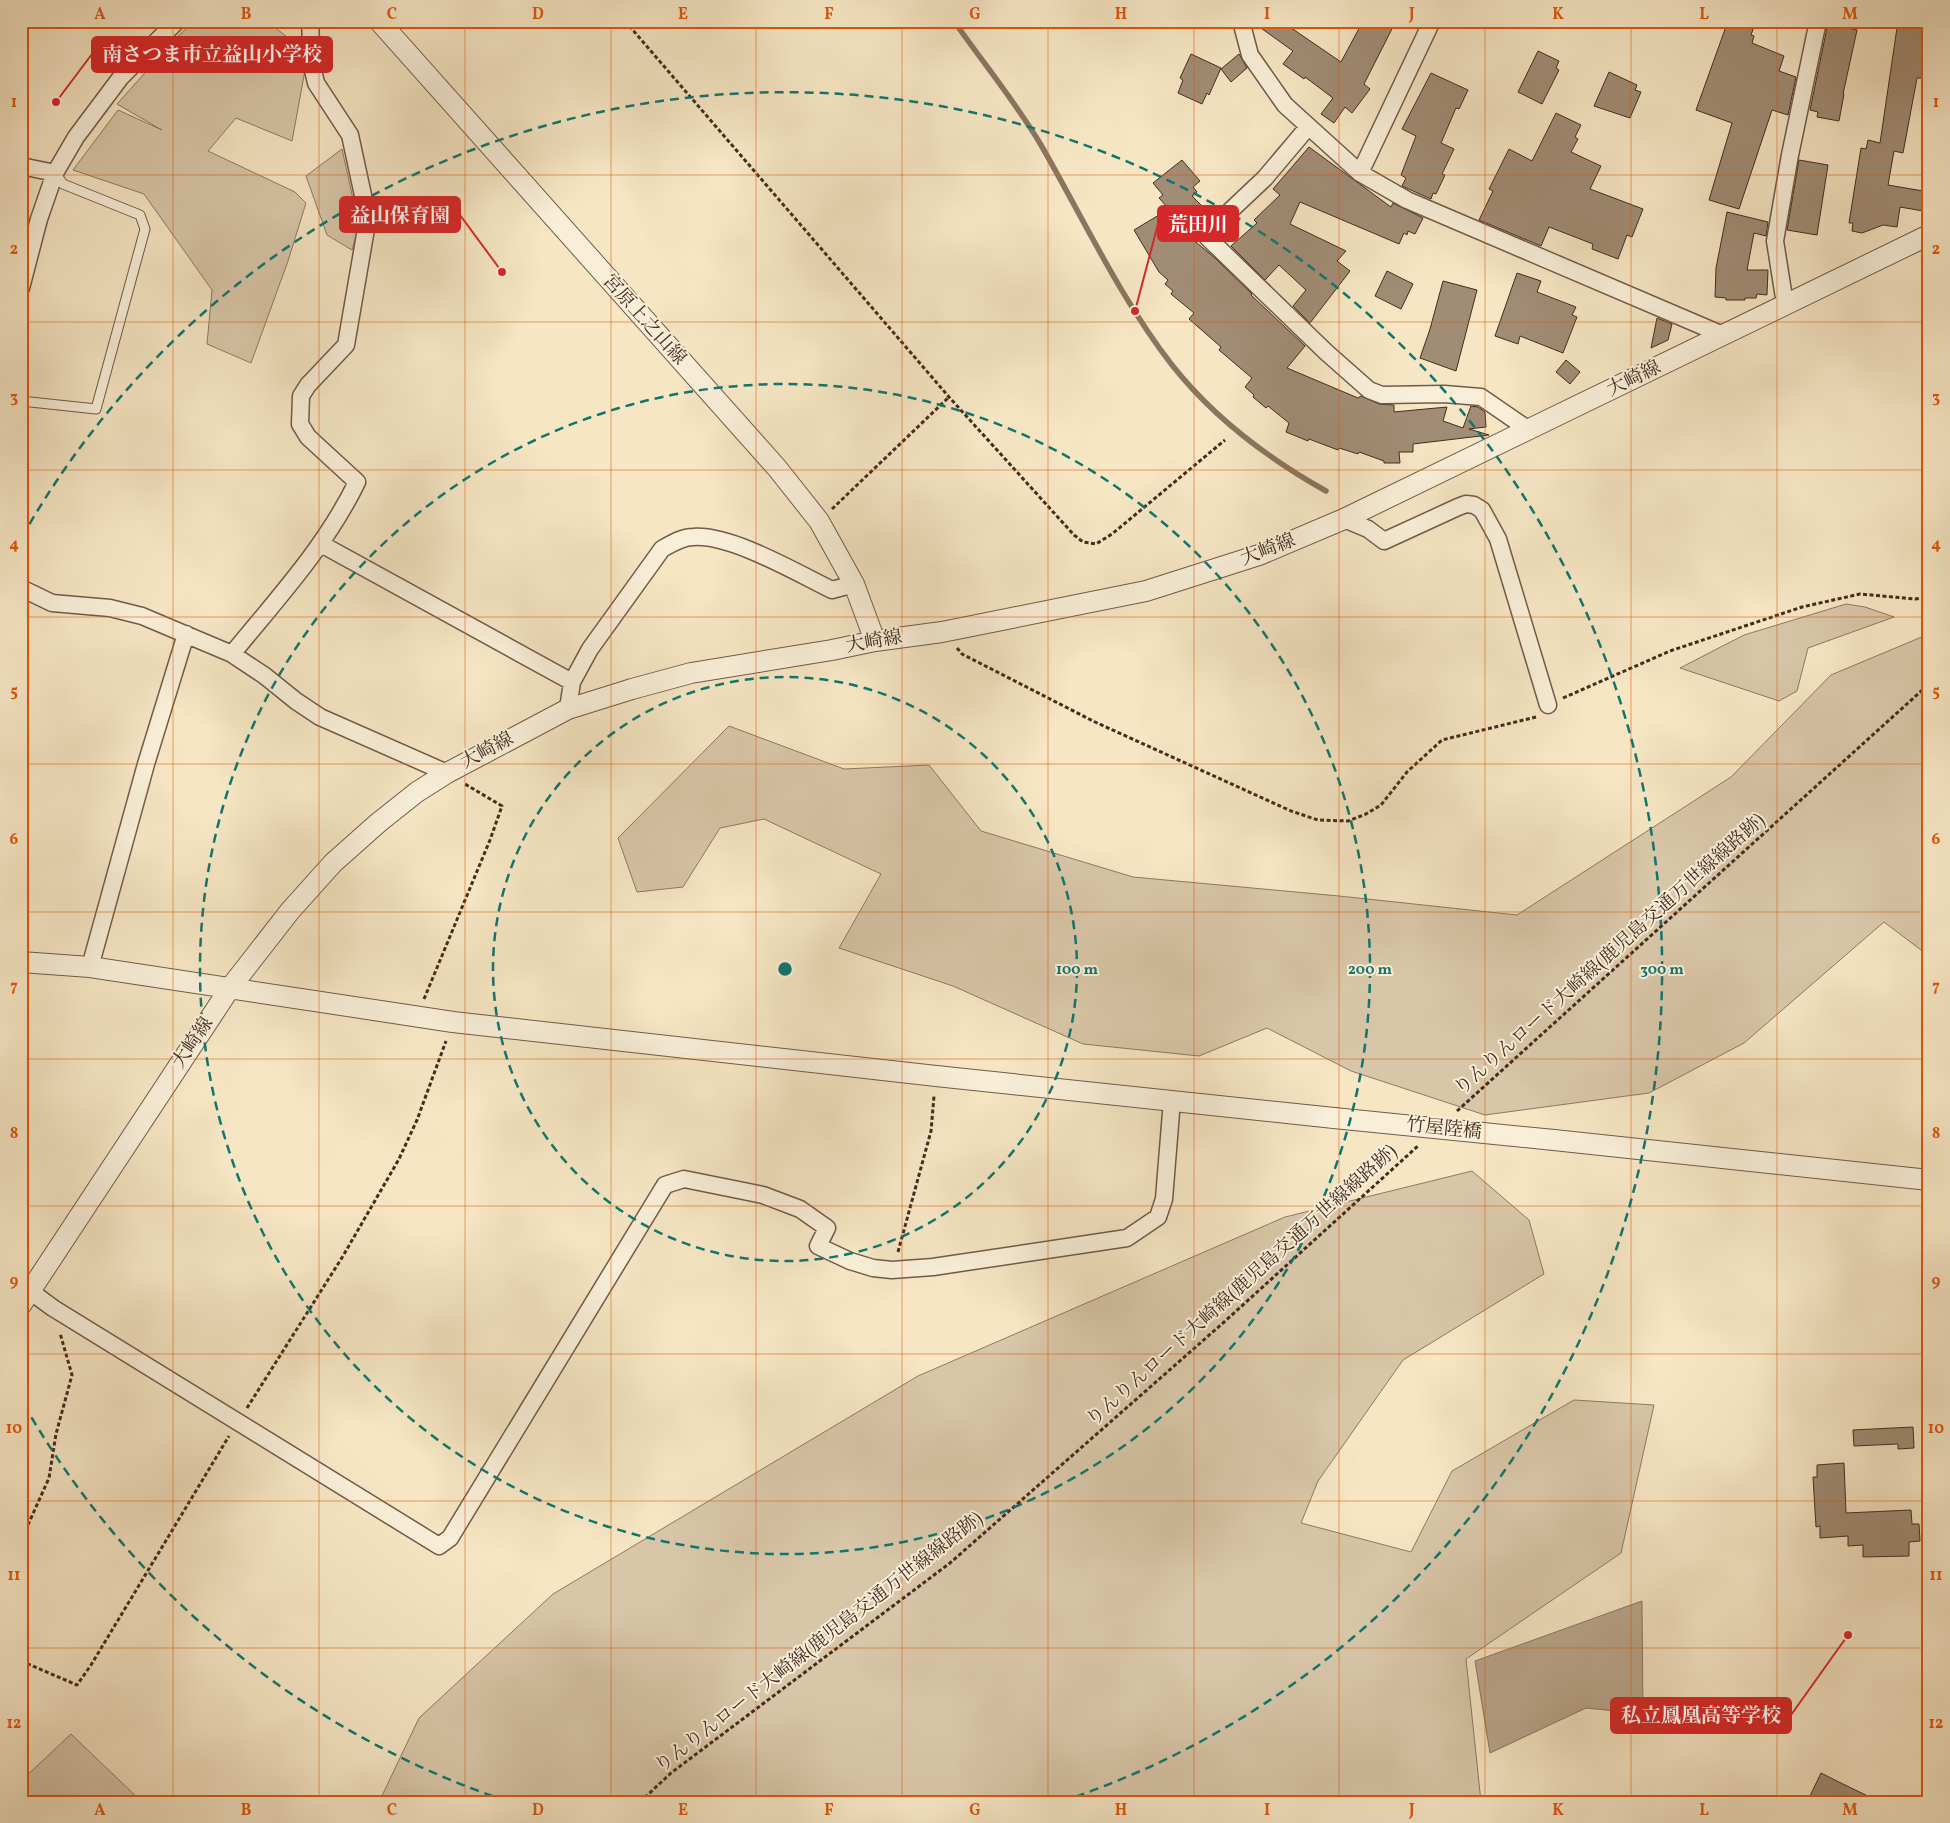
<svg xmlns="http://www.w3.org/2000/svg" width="1950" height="1823" font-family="Vollkorn,'Noto Serif JP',serif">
<rect width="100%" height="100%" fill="#f6e6c4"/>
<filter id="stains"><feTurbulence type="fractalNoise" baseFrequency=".004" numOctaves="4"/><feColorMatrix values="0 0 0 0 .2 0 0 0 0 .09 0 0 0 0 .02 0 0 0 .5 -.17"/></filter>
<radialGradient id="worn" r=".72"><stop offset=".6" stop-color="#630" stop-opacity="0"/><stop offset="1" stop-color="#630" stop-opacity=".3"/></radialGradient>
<!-- green -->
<path fill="#d8c6a8" stroke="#8e7864" d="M195,21H267L308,54L292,141L236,118L208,151L295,192L306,203L288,261L251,363L207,344L212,290L144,194L73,170L118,110L162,130L117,104L178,36Z
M342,149L359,226L352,250L327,235L306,176Z
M1846,604L1865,607L1894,617L1808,648L1797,691L1779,701L1680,668L1744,635Z
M1929,632V956L1884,922L1744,1043L1649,1093L1485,1115L1351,1071L1267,1028L1199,1056L1083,1044L953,986L839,948L881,874L764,819L720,828L683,887L637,892L618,838L729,726L844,769L929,765L981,831L1133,877L1339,896L1517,915L1731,777L1831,675L1924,636Z
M1472,1171L1529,1220L1544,1274L1403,1360L1318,1481L1301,1523L1411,1552L1452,1471L1574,1400L1654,1405L1621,1553L1466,1659L1481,1802H379L419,1718L553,1594L918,1376L1285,1217Z
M71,1734L142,1802H21V1781Z"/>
<!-- water -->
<path fill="#baa68c" stroke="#8b7560" d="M1642,1601L1643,1717L1635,1713L1586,1708L1490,1753L1475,1661Z"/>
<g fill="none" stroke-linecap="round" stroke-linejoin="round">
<!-- stream -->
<path stroke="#8b7560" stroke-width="5.5" d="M954,21C983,63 1015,101 1041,145C1083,218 1120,298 1172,365C1213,417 1269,459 1326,491"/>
</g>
<!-- building -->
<path fill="#a18c75" stroke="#452b1f" d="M1251,21H1281L1341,62L1363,21H1396L1364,84L1370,89L1352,113L1345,107L1334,123L1321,114L1333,98L1305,77L1304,79L1283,64L1293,51Z
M1728,21H1756L1751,35L1754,36L1752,43L1784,56L1779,71L1796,77L1788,115L1772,110L1739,209L1709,200L1732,123L1696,110Z
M1898,21L1929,25V70L1925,69L1923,78H1917L1903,153L1894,151L1888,185L1929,192V212L1900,207L1897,227L1883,225L1862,233L1852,231L1853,223H1849L1861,148L1866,149L1868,140L1880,143Z
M1828,23L1857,30L1843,94H1844L1839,121L1817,117L1818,112L1810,110Z
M1538,51L1559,61L1556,68L1559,70L1542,104L1518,92Z
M1191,54L1221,68L1209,95L1207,93L1202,104L1178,93L1183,80L1180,78Z
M1239,54L1247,68L1231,82L1221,69Z
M1609,72L1637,85L1635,90L1641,92L1630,118L1594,106Z
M1431,73L1468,90L1459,109L1456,108L1441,143L1454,149L1442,174L1445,175L1436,194L1433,193L1431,199L1402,186L1406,178L1401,175L1416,136L1402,129Z
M1556,113L1581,125L1575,137L1578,139L1571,152L1601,166L1590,189L1643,209L1632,237L1627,235L1618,259L1592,249L1593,244L1549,227L1541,246L1479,220L1493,191L1489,189L1509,149L1532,161Z
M1309,147L1391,207L1393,203L1423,218L1415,234L1408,231L1407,235L1404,233L1399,244L1300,202L1290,224L1346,251L1337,261L1350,271L1310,323L1293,306L1306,290L1279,265L1265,280L1231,246L1257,223L1254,220L1280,195L1273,189Z
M1182,160L1200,181L1193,187L1197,192L1192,196L1212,216L1191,238L1215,258L1252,294L1251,295L1305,346L1287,368L1358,398L1361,396L1379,404L1394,405V412L1447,407L1443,421L1463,428L1471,406L1478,407L1485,412L1486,427L1469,429L1489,435L1413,444V452H1399L1400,463H1384V461L1359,452L1358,454L1339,448L1338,450L1309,439L1308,441L1286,432L1289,423L1268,406L1266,408L1253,397L1254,395L1245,387L1252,378L1219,350L1221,347L1189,319L1194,313L1171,294L1173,291L1165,284L1168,280L1159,272L1134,230L1169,209L1159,198L1163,195L1153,183Z
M1799,160L1828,165L1817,235L1787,230Z
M1727,212L1768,222L1766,236L1754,233L1747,270H1768L1767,295L1757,294L1756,298H1745V300H1726V298L1715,297L1716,268Z
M1387,271L1413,284L1401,309L1375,296Z
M1517,273L1541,281L1537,292L1576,307L1572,315L1577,317L1563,353L1520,336L1518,344L1495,336Z
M1443,281L1477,290L1456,371L1420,358L1430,329Z
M1657,318L1672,324L1668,340L1651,348Z
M1566,360L1580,372L1570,384L1556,372Z
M1913,1427L1914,1448L1898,1449V1444L1854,1446L1853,1430Z
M1844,1463L1846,1513L1911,1510L1912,1524H1919L1920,1541L1909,1542V1556L1863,1557V1545L1848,1546V1536L1820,1538V1526L1816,1527L1813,1477H1817V1465Z
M1821,1773L1843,1784L1880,1802H1817L1809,1798Z"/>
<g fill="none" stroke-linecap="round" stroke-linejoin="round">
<defs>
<path id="service" d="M21,401L96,409L145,229L140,215L63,184L55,173"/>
<path id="minor" d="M1241,21L1250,55L1285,105L1360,173L1407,200L1723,335
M1308,127L1265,178L1229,212L1207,237L1326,352L1369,390L1382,395L1444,394L1481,397L1529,430
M21,166L55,173
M1360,173L1432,21
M21,288L39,219L55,173L76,137L121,77L177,21
M1785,304L1775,241L1790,155L1818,21
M1344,519L1368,529L1384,541L1458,507L1466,504L1474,505L1482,510L1498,539L1548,705
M321,544L572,682
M21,588L52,603L110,608L142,616L232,654L265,676L296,701L320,717L447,773
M232,654C277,599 326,546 357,482L308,437L300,424L301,396L308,385L346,345L366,229L364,200L350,135L316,83L312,66L310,21
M568,709L572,682L590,649L662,549C671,544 682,537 693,537C731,534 797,573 832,590L854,584
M90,967L146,764L186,634
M30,1291L53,1308L439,1546L450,1538L665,1185L684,1179L763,1195L800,1209L827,1228L818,1246L850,1261L873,1268L892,1270L933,1267L1127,1238L1158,1217L1164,1199L1172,1100"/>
<path id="tertiary" d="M379,21L777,468L819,521L854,584L875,641
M21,962L90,967L453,1022L936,1076L1334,1118
M1554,1140L1929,1180
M21,1305L230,988L290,911L333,863L378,823L417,792L447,773L568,709L632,689L691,673L832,650L875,641L942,632L1146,591L1259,555L1344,519L1929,235"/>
</defs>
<!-- service casing -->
<use href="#service" stroke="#715a48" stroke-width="11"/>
<!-- minor casing -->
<use href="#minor" stroke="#715a48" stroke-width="19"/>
<!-- tertiary casing -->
<use href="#tertiary" stroke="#715a48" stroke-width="22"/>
<!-- path -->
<path stroke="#452b1f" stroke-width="3" stroke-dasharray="4 2.5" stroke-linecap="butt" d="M625,21L949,397L1074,535L1083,542L1096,544L1112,534L1225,440
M1923,362L1929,377
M832,509L949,397
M957,648L962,654L1095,722L1291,811L1318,820L1348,821L1366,814L1381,805L1407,772L1442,740L1536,717
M1563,698L1670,651L1802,607L1860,594L1915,599L1929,597
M424,999L490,840L502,806L465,784
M1457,1111L1929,684
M898,1252L931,1131L934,1096
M247,1408L343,1256L399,1159L417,1120L446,1041
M21,1536L27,1527L49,1478L56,1434L72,1375L60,1333
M21,1661L77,1685L91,1665L229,1436
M640,1802L671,1773L950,1563L1223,1323L1419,1145"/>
<!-- service -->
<use href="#service" stroke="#f9efd9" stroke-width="9"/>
<!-- minor -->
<use href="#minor" stroke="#f9efd9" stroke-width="16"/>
<!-- tertiary -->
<use href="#tertiary" stroke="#f9efd9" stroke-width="20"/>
<defs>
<path id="tertiary-bridge" d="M1334,1118L1554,1140"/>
</defs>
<!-- tertiary-bridge casing -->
<use href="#tertiary-bridge" stroke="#715a48" stroke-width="22" stroke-linecap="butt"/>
<!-- tertiary-bridge -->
<use href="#tertiary-bridge" stroke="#f9efd9" stroke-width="20"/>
</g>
<!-- grid -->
<path fill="none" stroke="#e0570d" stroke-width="1" stroke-opacity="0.55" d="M173,21V1802M319,21V1802M465,21V1802M611,21V1802M756,21V1802M902,21V1802M1048,21V1802M1194,21V1802M1339,21V1802M1485,21V1802M1631,21V1802M1777,21V1802M21,175H1929M21,322H1929M21,470H1929M21,617H1929M21,764H1929M21,912H1929M21,1059H1929M21,1206H1929M21,1354H1929M21,1501H1929M21,1648H1929"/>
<!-- distance rings -->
<g fill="none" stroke="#0f766e" stroke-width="2.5" stroke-dasharray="9 6">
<circle cx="785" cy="969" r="292"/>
<circle cx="785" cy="969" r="585"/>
<path d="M507 1801A877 877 0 0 1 22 1401M22 537A877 877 0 1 1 1063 1801"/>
</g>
<g text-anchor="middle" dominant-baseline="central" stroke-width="4" stroke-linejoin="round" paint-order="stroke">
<!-- street labels -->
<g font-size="19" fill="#452b1f" stroke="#f9efd9">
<text transform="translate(644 320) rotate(48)">宮原上之山線</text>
<text transform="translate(1634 379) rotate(-26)">大崎線</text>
<text transform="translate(1268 550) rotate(-21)">大崎線</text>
<text transform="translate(874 642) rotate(-10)">大崎線</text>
<text transform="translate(487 751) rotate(-28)">大崎線</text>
<text transform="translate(1610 955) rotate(-42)">りんりんロード大崎線(鹿児島交通万世線線路跡)</text>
<text transform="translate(193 1043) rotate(-56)">大崎線</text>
<text transform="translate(1444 1129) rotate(6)">竹屋陸橋</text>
<text transform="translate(1242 1286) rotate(-42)">りんりんロード大崎線(鹿児島交通万世線線路跡)</text>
<text transform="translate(819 1643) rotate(-38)">りんりんロード大崎線(鹿児島交通万世線線路跡)</text>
</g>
</g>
<circle cx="785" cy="969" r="8" fill="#0f766e" stroke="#f9efd9" stroke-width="2.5"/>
<g font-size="15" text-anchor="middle" font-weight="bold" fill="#0f766e" stroke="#f9efd9" stroke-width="4" stroke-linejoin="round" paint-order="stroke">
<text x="1077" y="974">100 m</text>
<text x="1370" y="974">200 m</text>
<text x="1662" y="974">300 m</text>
</g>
<!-- callouts -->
<path fill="none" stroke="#d62828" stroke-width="2" d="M56 102L92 54M502 272L460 215M1135 311L1158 224M1848 1635L1791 1715"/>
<g fill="#d62828" stroke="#f9efd9" stroke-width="2">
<circle cx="56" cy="102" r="5"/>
<circle cx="502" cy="272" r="5"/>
<circle cx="1135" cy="311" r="5"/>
<circle cx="1848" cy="1635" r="5"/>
</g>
<g fill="#d62828" stroke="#d62828" stroke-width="2">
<rect x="92" y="37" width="240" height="35" rx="5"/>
<rect x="340" y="197" width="120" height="35" rx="5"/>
<rect x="1158" y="206" width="80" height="35" rx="5"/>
<rect x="1611" y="1698" width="180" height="35" rx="5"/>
</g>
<g font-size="20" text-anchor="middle" font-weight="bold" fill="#fff">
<text x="212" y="61">南さつま市立益山小学校</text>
<text x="400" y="222">益山保育園</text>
<text x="1198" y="231">荒田川</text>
<text x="1701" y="1722">私立鳳凰高等学校</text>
</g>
<!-- margin -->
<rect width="1950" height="1823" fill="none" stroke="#f6e6c4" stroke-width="55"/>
<rect x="28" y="28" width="1894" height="1768" fill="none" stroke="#e0570d" stroke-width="2"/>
<g font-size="16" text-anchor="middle" font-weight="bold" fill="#e0570d">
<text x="100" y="19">A</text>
<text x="246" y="19">B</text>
<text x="392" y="19">C</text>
<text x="538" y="19">D</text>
<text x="683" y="19">E</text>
<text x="829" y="19">F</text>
<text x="975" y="19">G</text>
<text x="1121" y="19">H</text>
<text x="1267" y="19">I</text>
<text x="1412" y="19">J</text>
<text x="1558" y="19">K</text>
<text x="1704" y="19">L</text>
<text x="1850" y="19">M</text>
<text x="14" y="107">1</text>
<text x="1936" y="107">1</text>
<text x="14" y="254">2</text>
<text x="1936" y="254">2</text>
<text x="14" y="402">3</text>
<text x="1936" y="402">3</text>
<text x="14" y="549">4</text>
<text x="1936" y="549">4</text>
<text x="14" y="696">5</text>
<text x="1936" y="696">5</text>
<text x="14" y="844">6</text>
<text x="1936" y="844">6</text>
<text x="14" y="991">7</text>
<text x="1936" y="991">7</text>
<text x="14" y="1138">8</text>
<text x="1936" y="1138">8</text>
<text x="14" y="1286">9</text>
<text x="1936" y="1286">9</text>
<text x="14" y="1433">10</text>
<text x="1936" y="1433">10</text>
<text x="14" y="1580">11</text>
<text x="1936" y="1580">11</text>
<text x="14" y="1728">12</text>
<text x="1936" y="1728">12</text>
<text x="100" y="1815">A</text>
<text x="246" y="1815">B</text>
<text x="392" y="1815">C</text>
<text x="538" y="1815">D</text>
<text x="683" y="1815">E</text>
<text x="829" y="1815">F</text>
<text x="975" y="1815">G</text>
<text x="1121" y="1815">H</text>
<text x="1267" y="1815">I</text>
<text x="1412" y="1815">J</text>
<text x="1558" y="1815">K</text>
<text x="1704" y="1815">L</text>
<text x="1850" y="1815">M</text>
</g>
<rect width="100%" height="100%" filter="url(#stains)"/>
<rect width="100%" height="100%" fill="url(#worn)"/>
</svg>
